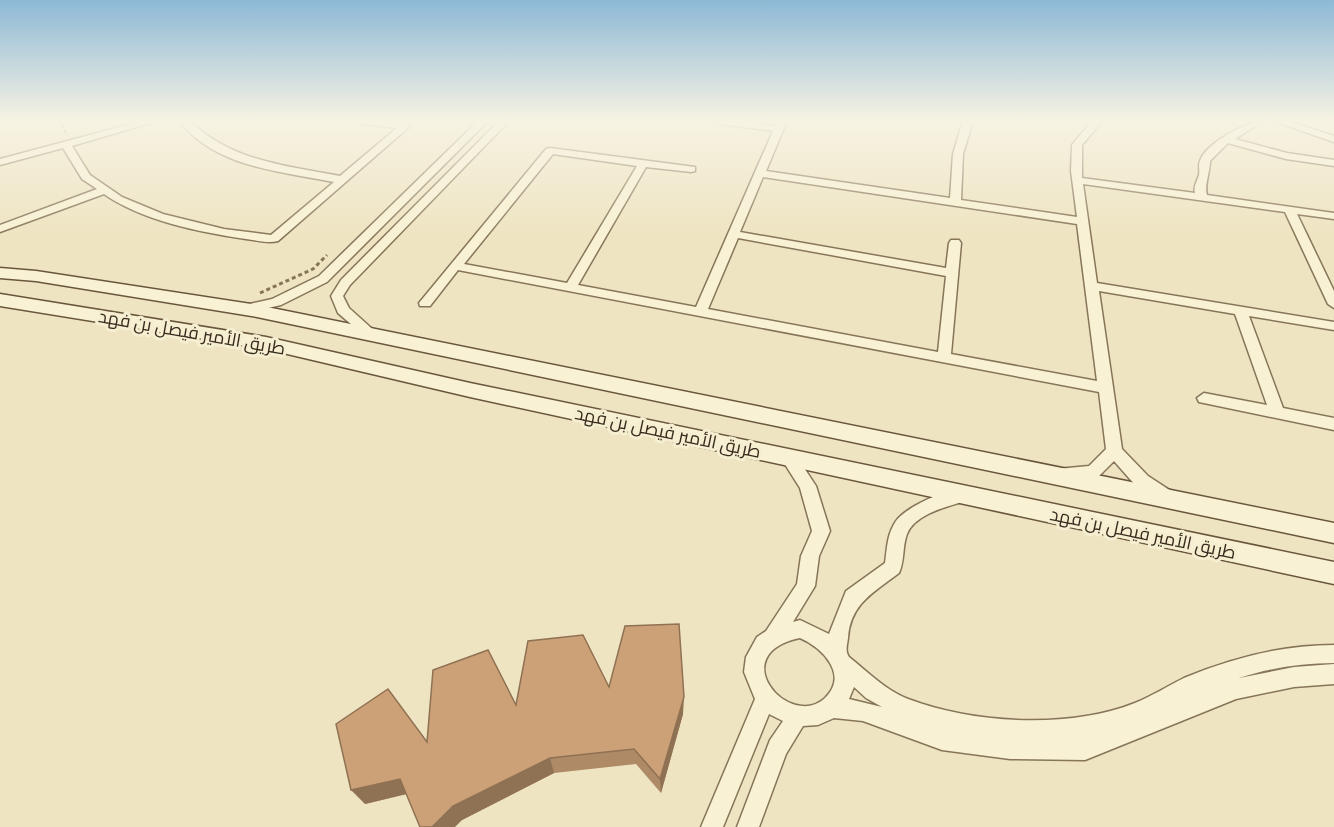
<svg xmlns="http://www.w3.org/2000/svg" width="1334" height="827" font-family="Georgia,Cairo,serif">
<rect width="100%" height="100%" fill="#eee4c1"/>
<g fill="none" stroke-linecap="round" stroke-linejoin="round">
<defs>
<path id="minor" d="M142,121H157L72,146L90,175L122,197L163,214L224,229L271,235L334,182C283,172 213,167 180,121H190C231,161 286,166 340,176L397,128L362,124L357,121C373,121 397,118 410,126L278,241C268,244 256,240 246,239C199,232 143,221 104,194L0,232V225L97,189L82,179L63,148L0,165V159Z
M478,121H488L327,282L281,305L246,313L241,312L239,309L241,306L272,299L319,276Z
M499,121H509L350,285L343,296L349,308L379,335L372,339L367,338L338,313L331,296L341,280Z
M715,121H739L775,126L777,121H787L766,171L950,198L953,154L963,121H973L963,154L961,200L1077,217L1071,171L1072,145L1092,121H1102L1082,145V178L1195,193C1193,186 1197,182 1199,175C1200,171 1198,165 1200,161C1205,144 1247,121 1263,121L1235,139L1287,153L1334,160V166L1286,159L1228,143L1210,161C1210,172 1204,186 1207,195L1334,213V219L1297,214L1334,291V308L1328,304L1285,212L1083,184L1097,283L1334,322V330L1249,316L1283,408L1334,418V430L1199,402L1197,398L1204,393L1267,405L1235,314L1099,291L1122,449L1148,476L1171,491L1173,496L1171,501L1165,503L1136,486L1114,461L1099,476L1093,478L1057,477L1055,473L1057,469L1089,466L1106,449L1099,392L458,270L430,306H420L419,303L546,149L550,148L695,167V171L691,172L646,167L578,285L696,307L773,131L720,124ZM553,154L637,166L567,283L464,264ZM763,177L1077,224L1097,381L951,354L961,243L959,240H951L949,243L946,268L740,232ZM738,238L946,276L938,352L708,309Z
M1274,121H1288L1334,136V142Z
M789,452L795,454L816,486L830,531L819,556L815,586L793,622L800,620L829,634L846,591L885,563C887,549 887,534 896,521C906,507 952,485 969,490L971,495L969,500C950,506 915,513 907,534C902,547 905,560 899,573C874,592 850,604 848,638C847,646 845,651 849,657C868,672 885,690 908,699C975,724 1069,729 1135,703C1152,696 1168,686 1184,678C1232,658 1282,645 1334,645V663C1301,663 1270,668 1239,678L1294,667L1334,664V684L1294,687L1236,699L1085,760L1010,759L942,750L863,721L834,718L818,725L803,726L786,754L759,827H737L770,740L783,721L769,714L723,827H701L755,699L744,672L746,657L757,637L766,631L797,584L801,556L812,531L800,488L781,458L783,454ZM800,638C823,648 849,675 825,698C789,731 723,654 800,638ZM854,687L866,698L882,707L849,699Z"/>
<path id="secondary" d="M0,268L36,271L257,305L1334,523V543L257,317L36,281L0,278Z
M0,294L266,337L470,383L1334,562V584L470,397L266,349L0,306Z"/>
</defs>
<!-- minor casing -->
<use href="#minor" stroke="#877559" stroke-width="3"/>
<!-- secondary casing -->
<use href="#secondary" stroke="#69563c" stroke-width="3"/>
<!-- path-far1 -->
<path stroke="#877559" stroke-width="2" stroke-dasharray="3 2" stroke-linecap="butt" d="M60,121L67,135
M0,123L8,121"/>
<!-- path -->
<path stroke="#877559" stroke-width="3" stroke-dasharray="4 3" stroke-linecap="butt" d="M260,293L313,269L327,255"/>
<!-- minor -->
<use href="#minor" fill="#f8f1d4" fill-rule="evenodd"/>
<!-- secondary -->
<use href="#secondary" fill="#f8f1d4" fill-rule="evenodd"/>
</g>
<!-- wall -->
<path fill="#af8a66" d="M609,687L683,714L661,793L636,764L554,773L462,820L406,794L365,804L427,742L516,705Z"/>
<!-- shaded-wall -->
<path fill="#8f7153" d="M684,697L683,714L661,793L660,779Z
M550,758L554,773L462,820L455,827H432L453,806Z
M400,779L411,793L365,804L351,790Z"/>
<!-- building -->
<path fill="#cca177" stroke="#8f7153" stroke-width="1.5" d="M679,624L684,697L660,779L634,749L550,758L453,806L432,827H420L400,779L351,790L336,724L388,689L427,742L433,670L488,650L516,705L528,641L583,635L609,687L625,626Z"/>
<!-- sky -->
<linearGradient id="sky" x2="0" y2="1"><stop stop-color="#8db9d6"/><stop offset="0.51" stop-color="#f7f3e3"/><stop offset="1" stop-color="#f7f3e3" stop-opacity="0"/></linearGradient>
<rect width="1334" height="237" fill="url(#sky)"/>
<g text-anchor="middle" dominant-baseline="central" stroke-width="6" stroke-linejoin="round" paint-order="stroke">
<!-- street labels -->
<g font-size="18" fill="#372b1d" stroke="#f5eed0">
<text transform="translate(192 332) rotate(10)">طريق الأمير فيصل بن فهد</text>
<text transform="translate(668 432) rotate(12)">طريق الأمير فيصل بن فهد</text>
<text transform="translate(1143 533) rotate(12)">طريق الأمير فيصل بن فهد</text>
</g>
</g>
</svg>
